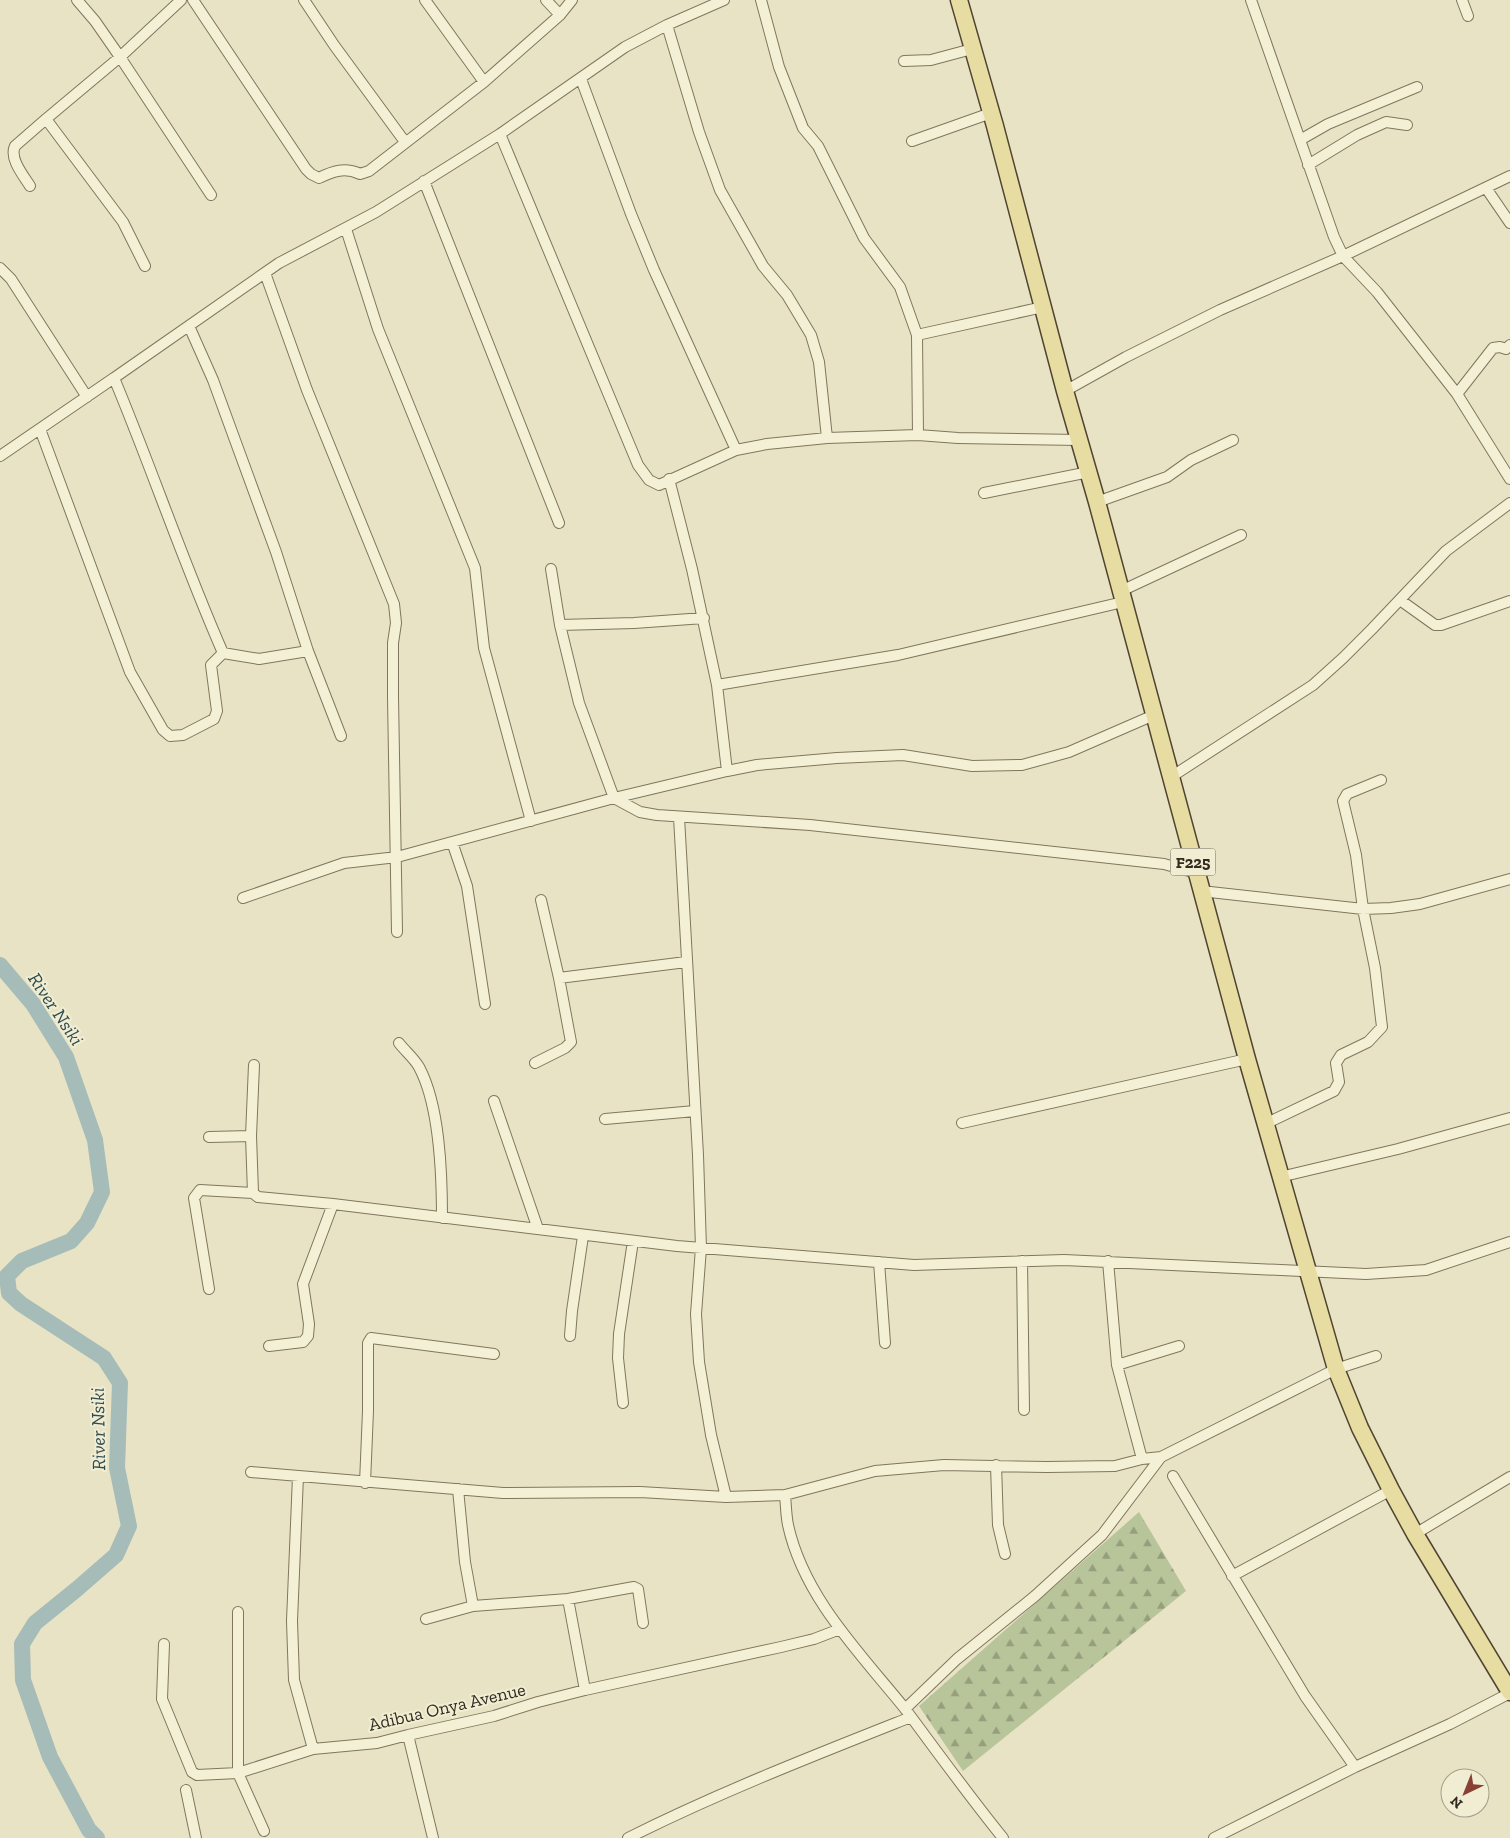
<svg xmlns="http://www.w3.org/2000/svg" width="1510" height="1838" font-family="'Zilla Slab',serif">
<defs>
<pattern id="forest-firs" width="22" height="20" patternUnits="userSpaceOnUse" patternTransform="scale(1.25)"><rect width="22" height="20" fill="#b8c49a"/><path d="M5 1l3.5 6h-7zM16 11l3.5 6h-7z" fill="#969f7d"/></pattern>
</defs>
<rect width="100%" height="100%" fill="#e8e3c4"/>
<!-- forest -->
<path fill="url(#forest-firs)" d="M1139,1512L1186,1591L963,1771L919,1706Z"/>
<g fill="none" stroke-linecap="round" stroke-linejoin="round">
<!-- river -->
<path stroke="#a5bcb9" stroke-width="16" d="M0,965L33,1004L66,1057L95,1140L102,1192L87,1223L71,1241L22,1261L7,1276L9,1293L21,1304L104,1358L120,1383L117,1468L129,1526L116,1555L77,1589L35,1623L22,1644L23,1680L50,1757L89,1830L97,1838"/>
<defs>
<path id="minor" d="M77,0L95,21L120,57L211,195
M193,0L306,169L311,174L319,178C333,171 345,167 360,174L369,171L484,82L560,15L572,0
M304,0L334,45L405,142
M425,0L484,82
M546,0L560,15
M761,0L779,67L803,128L818,146L864,238L900,287L917,335L918,435
M1251,0L1334,237L1343,256L1377,292L1457,394L1510,479
M1462,0L1468,16
M667,25L699,132L720,190L763,266L787,295L811,335L819,362L827,438
M904,61L931,60L972,49
M581,79L631,214L654,270L736,450
M500,134L638,465L649,480L659,485L736,450L767,444L827,438L918,435L958,438L1080,440
M1300,140L1328,124L1417,87
M912,141L991,113
M1308,165L1357,135L1386,122L1407,125
M424,181L559,523
M30,186C23,175 9,158 15,146L46,119
M1486,188L1510,223
M346,229L378,329L475,568L484,648L531,821
M145,266L123,222L46,119L120,57L181,0
M0,268L11,279L87,397
M265,273L307,390L394,604L396,623L393,643V697L397,932
M189,326L213,380L276,552L308,651L341,736
M917,335L1043,307
M1065,391L1126,357L1220,310L1343,256L1510,176
M1457,394L1493,348L1500,347L1506,349L1510,345
M40,429L130,672L163,730L170,736L183,735L214,719L217,711L211,665L223,653L259,659L308,651
M0,456L114,378
M669,479L692,569L717,685L727,771
M984,493L1089,472
M1097,502L1167,477L1191,460L1233,440
M551,569L560,625L579,703L614,798L727,771L757,765L837,758L903,755L972,766L1022,765L1069,752L1154,715
M1121,591L1241,535
M1400,600L1435,625H1441L1510,601
M560,625L634,623L704,618
M223,653C183,562 152,469 114,378L279,263L376,212L500,134L625,47L667,25L724,0
M717,685L898,655L1123,602
M1171,777L1313,685L1343,658L1372,629L1446,551L1510,503
M679,817L698,1155L701,1248L696,1314L699,1362L711,1435L726,1497
M452,842L467,886L485,1004
M1201,891L1363,909L1391,908L1420,904L1510,879
M243,898L344,863L397,857L614,798L640,812L657,815L810,825L1164,864L1196,873
M541,900L559,978
M399,1043C405,1051 414,1058 419,1067C440,1106 442,1174 442,1218
M535,1063L565,1048L571,1042L559,978L686,962
M494,1101L538,1229
M605,1119L695,1111
M962,1123L1247,1059
M1265,1124L1334,1091L1339,1082L1336,1063L1341,1055L1368,1042L1382,1027L1375,968L1363,909L1356,855L1343,801L1347,794L1381,780
M251,1136L253,1193L258,1197L333,1204L677,1246L914,1265L1064,1260L1366,1274L1426,1270L1510,1242
M209,1137L251,1136L254,1065
M1280,1177L1398,1149L1510,1118
M1022,1261L1024,1410
M1108,1261L1117,1365L1142,1459
M879,1262L885,1343
M209,1289L194,1198L200,1190L253,1193
M570,1336L572,1311L583,1236
M269,1346L303,1342L308,1336L309,1324L303,1284L333,1204
M1117,1365L1179,1346
M623,1403L618,1358L619,1334L633,1241
M996,1465L998,1525L1005,1554
M251,1472L503,1493L640,1492L726,1497L785,1495L875,1471L944,1465L1047,1467L1115,1466L1142,1459L1161,1457L1336,1369L1376,1356
M298,1476L292,1621L294,1680L313,1749
M1173,1476L1305,1696L1355,1767
M365,1483L368,1411V1343L371,1338L494,1354
M785,1495C786,1505 786,1515 788,1525C804,1598 861,1654 906,1710C938,1753 969,1796 1003,1838
M1415,1534L1510,1477
M1232,1576L1391,1490
M568,1599L585,1690
M473,1606L568,1599L634,1587L638,1589L643,1623
M238,1612V1773L264,1831
M426,1619L473,1606L465,1562L458,1489
M164,1644L162,1699L192,1772L197,1775L238,1773L313,1749L377,1743L408,1735L494,1716L538,1702L585,1690L781,1647L814,1639L840,1629
M905,1709L957,1659L1035,1596L1102,1535L1161,1457
M408,1735L433,1838
M186,1790L196,1838
M628,1838C720,1792 815,1755 911,1717
M1214,1838L1355,1767L1450,1724L1510,1693"/>
<path id="primary" d="M959,0L995,126L1065,391L1097,502L1247,1059L1336,1369L1360,1428L1391,1490L1415,1534L1510,1692"/>
</defs>
<!-- minor casing -->
<use href="#minor" stroke="#80765d" stroke-width="12"/>
<!-- primary casing -->
<use href="#primary" stroke="#4f4431" stroke-width="19"/>
<!-- minor -->
<use href="#minor" stroke="#f4f0d6" stroke-width="10"/>
<!-- primary -->
<use href="#primary" stroke="#e7dca1" stroke-width="16"/>
</g>
<g text-anchor="middle" dominant-baseline="central" stroke-width="4" stroke-linejoin="round" paint-order="stroke">
<!-- shield labels -->
<rect fill="#f0edd3" stroke="#6b6555" stroke-width="1" x="1170.5" y="848.5" width="45" height="27" rx="4"/>
<g font-size="16" font-weight="bold" fill="#322b1f">
<text x="1193" y="862">F225</text>
</g>
<!-- street labels -->
<g font-size="18" fill="#322b1f" stroke="#f0edd3">
<text transform="translate(447 1707) rotate(-13)">Adibua Onya Avenue</text>
</g>
<!-- water labels -->
<g font-size="19" font-style="italic" fill="#304d50" stroke="#f0edd3">
<text transform="translate(56 1009) rotate(56)">River Nsiki</text>
<text transform="translate(98 1429) rotate(-91)">River Nsiki</text>
</g>
</g>
<!-- north arrow -->
<g transform="translate(1465 1793) rotate(223)"><circle r="24" fill="#f0edd3" stroke="#a49f8b"/>
<path d="M0-4L9 19L0 12L-9 19Z" fill="#884235"/>
<text y="-8" font-size="14" font-weight="bold" text-anchor="middle" fill="#322b1f">N</text>
</g>
</svg>
